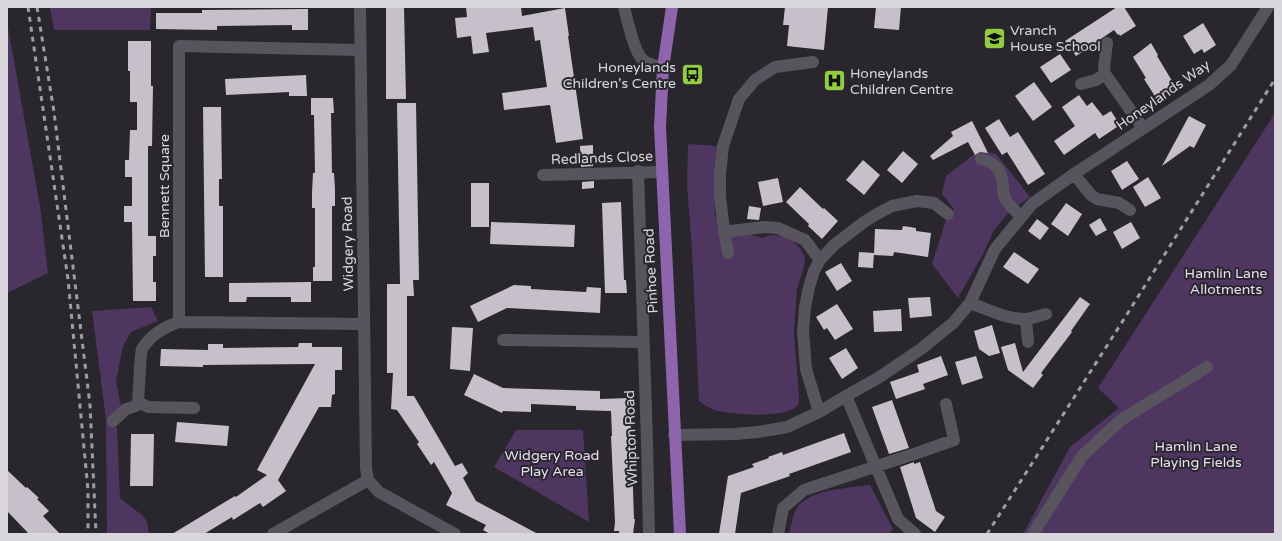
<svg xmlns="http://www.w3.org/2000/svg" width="1282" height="541" font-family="'Varela Round',sans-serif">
<rect width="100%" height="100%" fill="#2a262e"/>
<!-- green -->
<path fill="#4e3661" d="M50,7H151L150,30H54Z
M7,22L40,206L48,273L7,293Z
M1275,113V534H1023L1070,447L1119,408L1098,388Z
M688,144L717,146L714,181L715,217L745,233L762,238L771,235L782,236L793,241L800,248L805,257L804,267L797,289L794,333L799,397C799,399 799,401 799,403C792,420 732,414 718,411C710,409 705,405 699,401L692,249L687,185Z
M980,150L996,154L1030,197L1009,212L994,230L983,254L958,298L932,264L946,220L954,209L942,194L946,176Z
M151,307L158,321L131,332L123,346L116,381L121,407L112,415L117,429L120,498L143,516L147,522L149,534H107L106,419L92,311Z
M516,430H583L589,522L494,467Z
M870,485L893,529L889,534H789C791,526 792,517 796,510C806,489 850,488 870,485Z"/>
<!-- building -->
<path fill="#c5c0ca" d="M386,7H404L406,99H386Z
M466,7H521L522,16L565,8L569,36H568L583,139L556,143L550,105L504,110L502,93L547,87L540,40L535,41L533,27L486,33L489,52L473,54L471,36L457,38L455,18L467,17Z
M785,7H828L824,50L787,46L789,25H783Z
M876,7H901L899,30L874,28Z
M1117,7H1124L1136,26L1120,36L1119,34L1118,35L1114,30L1076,56L1065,41Z
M308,9V30H292V25L217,26V30L156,29V13H202V10Z
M1203,23L1216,45L1204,53L1202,49L1194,54L1183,36Z
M128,41H151V86H153L152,146H148V236H156V256H153V282H156V301H133L132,222H124V206H132V177H125V160H129L130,130H137V102H130V71H128Z
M1151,43L1158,55L1157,56L1177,89L1158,101L1144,79L1146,78L1133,57Z
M1060,54L1071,70L1051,83L1040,67Z
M306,75L307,96H289V92L226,95L225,79Z
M1034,82L1052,107L1033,121L1015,96Z
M1079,95L1087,106L1092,102L1103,116L1111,111L1120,125L1099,139L1095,133L1064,155L1054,141L1075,126L1062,107Z
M311,98H333L334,113H331L332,173H334L335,189V206H332V281H313V267H315V208H312V193L313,173H315L314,115H311Z
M397,103H416L419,280H413L414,296H407V396H414L455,466L462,463L468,473L463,478L476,501L538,534H490L483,530L486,525L446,505L452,493L434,462L431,465L417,444L419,442L397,410L391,409L393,373H387V284H400Z
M203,107H221L222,179H219V206H223V277H205Z
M1189,116L1206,125L1194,148L1190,146L1162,166Z
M999,119L1010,137L1018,132L1045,174L1028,185L1007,152L1002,155L985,128Z
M972,121L988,153L980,152L975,155L968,142L933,160L930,156L953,136L951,132Z
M593,145V166L581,167L580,146Z
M903,151L918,164L902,183L887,170Z
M863,160L880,175L864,195L846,180Z
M1127,161L1139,179L1122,190L1111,171Z
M1148,177L1161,198L1145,207L1133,187Z
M778,178L783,202L763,206L758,182Z
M594,181V188L582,189V182Z
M471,183H489V227H471Z
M800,187L823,209L824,208L838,221L822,239L808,226L809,224L786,202Z
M621,202L624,280H626L627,293H605L602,203Z
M1066,203L1082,214L1068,236L1051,224Z
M749,206L761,208L759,220L747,219Z
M1100,218L1107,230L1096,236L1089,225Z
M1037,219L1049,228L1040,240L1028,231Z
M491,222L575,225L574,247L490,244Z
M1131,222L1140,238L1122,249L1113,232Z
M903,226L916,228V231L931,233L928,257L894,252L893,256L874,255L875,229L902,230Z
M859,252L874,253L873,268L858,267Z
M1014,252L1039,269L1028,284L1003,267Z
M841,263L852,281L837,291L825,272Z
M311,282V302H291V297H247L246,302H229V283Z
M514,285L531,286V289L586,292L587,287L601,288L600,313L507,308L478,322L470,306Z
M930,297L932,316L910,318L908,298Z
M1080,297L1090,304L1071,331L1072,332L1041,373L1043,375L1033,388L1008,370L1001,347L1015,343L1023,372Z
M837,304L853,329L835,340L827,328L824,330L816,317Z
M901,309L902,331L874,332L873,311Z
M992,325L1000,353L989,356L979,349L974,331Z
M452,327L473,328L470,371L450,369Z
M299,343H312V347H342V370H335V394L332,395L331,407H319L278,480L286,491L263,507L260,503L233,520L232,517L204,534H172L235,496L236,497L267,475L257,470L315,364L203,365V367L160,366L161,349L208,350V344H223V348L298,347Z
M846,348L858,368L842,379L829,358Z
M941,356L948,375L923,384L925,389L896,399L890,382L919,372L917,365Z
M976,356L983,378L962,385L955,362Z
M474,374L503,388L600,391V399L630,398L634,519H635L633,534H619V531H614L615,522L611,436H612L611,411L576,410V406L531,404V412L503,411L502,413L464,395Z
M892,400L909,448L889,454L872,407Z
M177,422L229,426L227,446L175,442Z
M844,433L851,452L789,474L790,476L741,493L735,534H719L728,476L754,467L752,464L769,458L768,457L782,452L783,455Z
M131,434H154L153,486H130Z
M914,462V464L920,462L936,511L945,517L935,532L916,518L900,467Z
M7,470L26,488L27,487L39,498L37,499L49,511L43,516L60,534H29L7,511Z"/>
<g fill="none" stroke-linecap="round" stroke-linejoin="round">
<!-- minor -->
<path stroke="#58545d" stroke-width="12" d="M360,7L366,468L368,480L379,492L455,534
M624,7C627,19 634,51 642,59C647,64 656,66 663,68
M1107,43L1104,67L1105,74L1143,128
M360,50L179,46V322L364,324
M1081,84L1096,80L1105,74
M981,159C996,163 1001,170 1003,185C1003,189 1003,194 1005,198C1008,205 1015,211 1021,216
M638,171L647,442L649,534
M1074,174L1091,195L1097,199L1119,203L1130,210
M543,175L662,172
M724,230L720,197V174L723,146L739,99L755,80L775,67L813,62
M728,253L724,230L732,231L763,227L778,228L805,240L820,260
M970,303C987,309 1006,319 1024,319C1031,319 1039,316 1046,314
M1026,319L1028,342
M179,322C164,327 151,334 142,349C140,354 139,393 138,402L148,407L194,408
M503,340L643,342
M846,396L878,378L921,349L953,323L970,303L995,249L1032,204L1074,174L1209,85L1231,65L1268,7
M819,412L806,369L803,331L805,307L809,287L814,271L820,260L834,245L864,222L877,214L892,206L917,201L934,203L948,214
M113,421L126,409L136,406L138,402
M674,435L735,434L758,432L787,427L819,412L846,396L898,519L915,534
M273,534L368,480
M778,534L783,508L804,490L920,452L954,440L946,404
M1033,534L1082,456L1121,420L1207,367"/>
<!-- major -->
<path stroke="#8e65ac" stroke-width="12" d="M672,7L663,68L660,127L680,534"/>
<!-- rail -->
<path stroke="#9f9ca3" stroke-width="3" stroke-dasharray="5 5" stroke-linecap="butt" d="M28,7L68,279L88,490V534
M37,7L54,112L90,405L96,534
M987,534L1124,319L1275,79"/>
</g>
<!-- icons -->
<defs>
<symbol id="school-square" viewBox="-11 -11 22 22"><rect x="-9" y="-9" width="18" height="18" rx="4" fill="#92cd3f" stroke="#2a262e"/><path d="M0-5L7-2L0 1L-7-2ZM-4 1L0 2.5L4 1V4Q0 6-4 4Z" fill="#111"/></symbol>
<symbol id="bus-square" viewBox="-11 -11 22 22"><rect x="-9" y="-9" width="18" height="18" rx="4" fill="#92cd3f" stroke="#2a262e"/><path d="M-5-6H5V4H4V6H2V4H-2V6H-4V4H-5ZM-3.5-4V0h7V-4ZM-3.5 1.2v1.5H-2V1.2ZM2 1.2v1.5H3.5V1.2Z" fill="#111"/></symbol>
<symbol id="hospital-square" viewBox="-11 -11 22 22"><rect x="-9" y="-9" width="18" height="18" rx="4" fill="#92cd3f" stroke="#2a262e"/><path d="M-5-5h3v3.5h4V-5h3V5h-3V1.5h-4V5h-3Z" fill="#111"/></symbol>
</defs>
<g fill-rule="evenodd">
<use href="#school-square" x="982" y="26" width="25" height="25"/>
<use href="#bus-square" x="680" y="62" width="25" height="25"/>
<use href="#hospital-square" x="822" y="68" width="25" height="25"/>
</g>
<g text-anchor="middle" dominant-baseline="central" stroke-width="4" stroke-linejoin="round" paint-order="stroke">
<!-- poi labels -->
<g font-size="14" fill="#d9d6dc" stroke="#2a262e" text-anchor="start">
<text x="1010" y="30">Vranch<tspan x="1010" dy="16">House School</tspan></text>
<text x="676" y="67" text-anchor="end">Honeylands<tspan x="676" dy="16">Children's Centre</tspan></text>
<text x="850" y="73">Honeylands<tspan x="850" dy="16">Children Centre</tspan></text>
</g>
<!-- street labels -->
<g font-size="14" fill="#d9d6dc" stroke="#2a262e">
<text transform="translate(1163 95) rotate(-35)">Honeylands Way</text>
<text transform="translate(602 158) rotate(-2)">Redlands Close</text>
<text transform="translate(164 186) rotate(-90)">Bennett Square</text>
<text transform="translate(348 244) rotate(-91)">Widgery Road</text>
<text transform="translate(651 271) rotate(-93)">Pinhoe Road</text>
<text transform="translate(631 438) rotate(-92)">Whipton Road</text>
</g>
<!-- park labels -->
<g font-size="14" fill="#e9ddf2" stroke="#2a262e">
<text x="1226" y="273">Hamlin Lane<tspan x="1226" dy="16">Allotments</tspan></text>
<text x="1196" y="446">Hamlin Lane<tspan x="1196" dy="16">Playing Fields</tspan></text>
<text x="552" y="455">Widgery Road<tspan x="552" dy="16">Play Area</tspan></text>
</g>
</g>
<!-- border -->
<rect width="1282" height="541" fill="none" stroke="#d9d6dc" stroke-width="16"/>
</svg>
